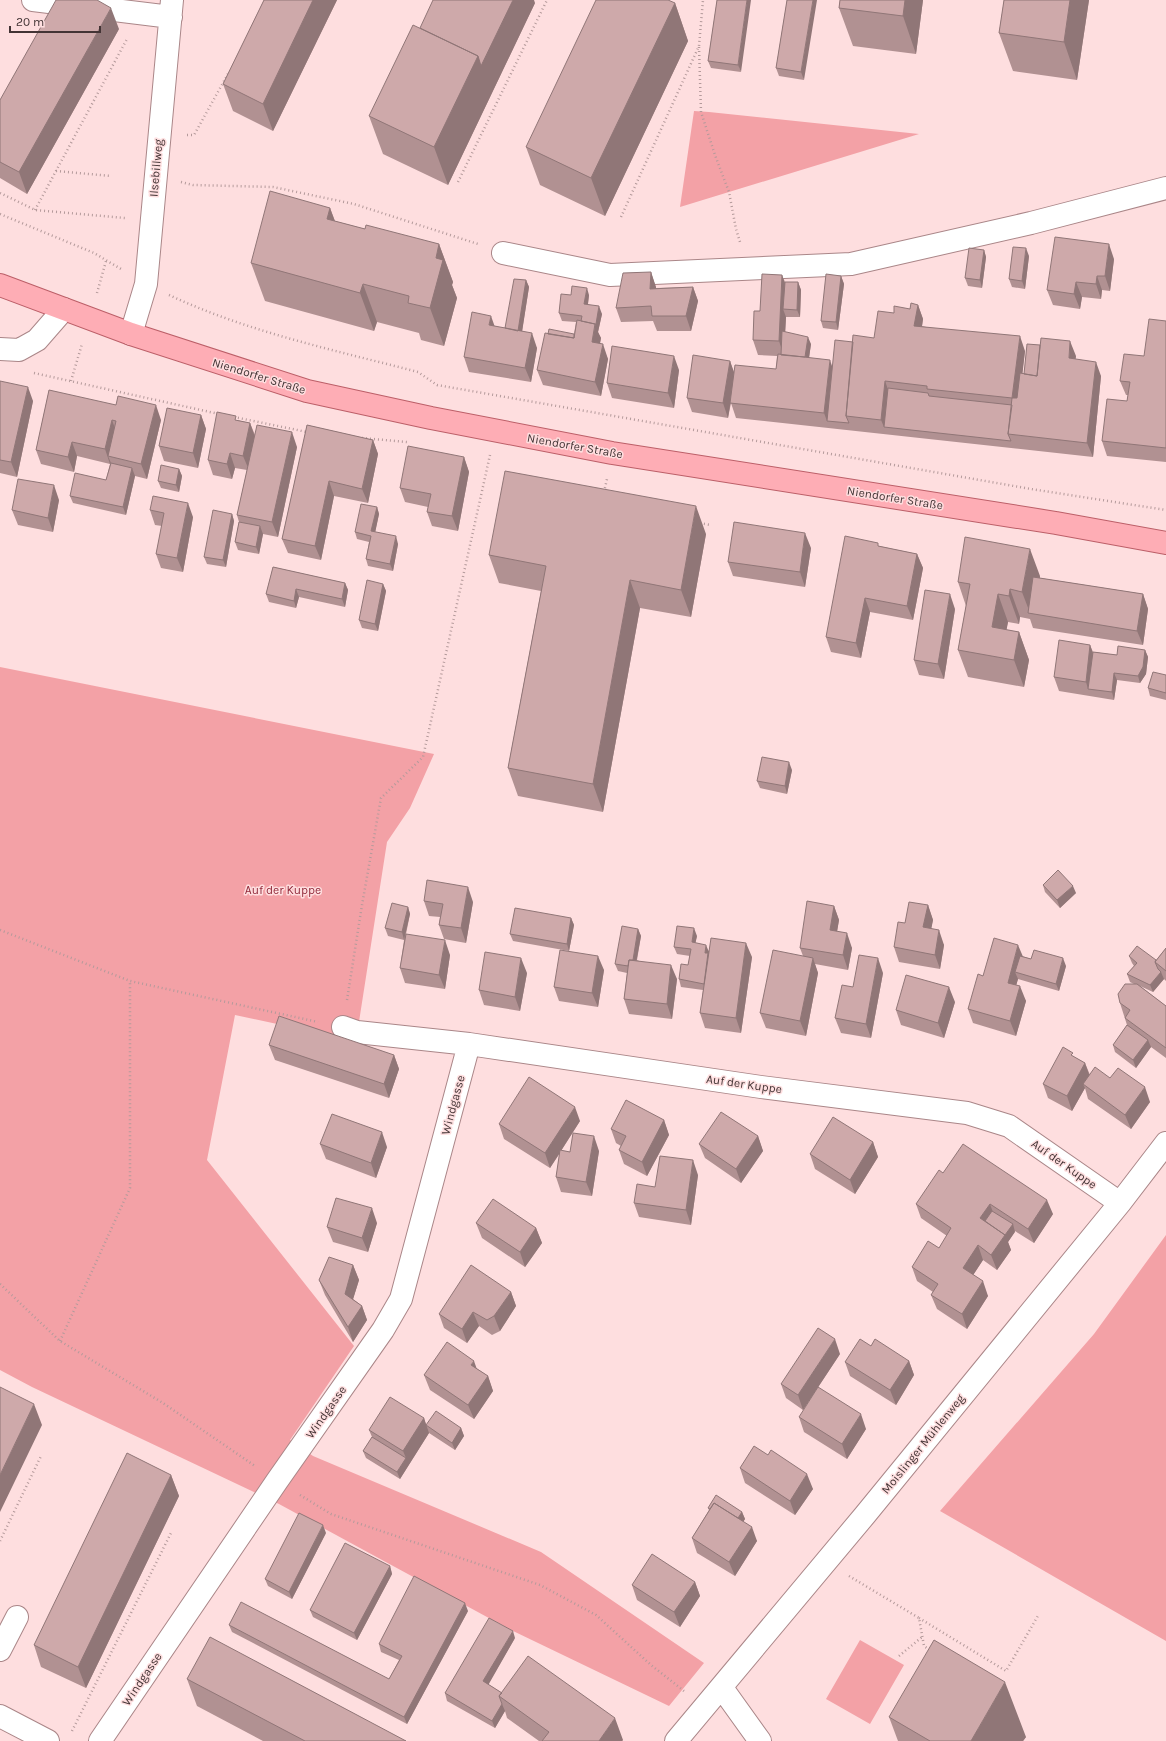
<svg xmlns="http://www.w3.org/2000/svg" width="1166" height="1741" font-family="Karla,sans-serif">
<rect width="100%" height="100%" fill="#fededf"/>
<!-- green -->
<path fill="#f3a1a6" d="M694,111L709,112L919,134L680,207Z
M0,667L434,754L410,808L387,842L356,1041L235,1015L207,1160L354,1346L290,1440L313,1456L541,1552L704,1663L669,1706L511,1630L279,1504L32,1387L0,1370Z
M1166,1235V1641L940,1511L1094,1334Z
M860,1640L904,1665L870,1724L826,1699Z"/>
<g fill="none" stroke-linecap="round" stroke-linejoin="round">
<defs>
<path id="minor" d="M33,0L171,17
M503,253L610,275L851,264L1031,223L1166,188
M131,334L146,284L172,0
M0,349L19,350L37,340L64,309
M343,1027L357,1032L469,1044L761,1087L967,1113L1009,1126L1120,1203
M0,1650L17,1617
M722,1688L760,1741
M0,1716L48,1741
M100,1741L277,1481L383,1330L401,1299L469,1044
M676,1741L865,1515L1120,1203L1166,1143"/>
<path id="major" d="M0,285L131,334L307,391L431,418L612,453L1056,523L1166,543"/>
</defs>
<!-- minor casing -->
<use href="#minor" stroke="#aa8688" stroke-width="24"/>
<!-- major casing -->
<use href="#major" stroke="#bc5f68" stroke-width="24"/>
<!-- path -->
<path stroke="#b49a9b" stroke-width="2.5" stroke-dasharray="1 3" stroke-linecap="butt" d="M699,47L701,112L715,155L729,192L736,229L740,242
M187,135H194L229,72
M56,171L111,176
M181,182L193,185L273,187L354,204L478,244
M458,182L547,0
M0,193L35,210L125,218
M35,210L127,39
M0,214L94,253L121,269
M621,217L699,46L703,0
M97,293L106,261
M169,295C248,332 334,350 418,372L437,385L1031,489L1166,510
M34,373L219,414
M71,381L82,344
M234,417L307,432
M362,438L407,442
M604,492L607,479
M700,523L710,525
M0,930L130,981L318,1022
M347,1000L362,905L381,798L423,757L490,455
M0,1284L60,1341L163,1403L255,1466
M60,1341L130,1188V981
M300,1495L331,1514L540,1585L596,1615L651,1665L684,1691
M0,1541L41,1456
M849,1576L919,1618L924,1646L931,1651
M919,1618L1006,1671L1039,1614
M899,1656L922,1637
M72,1731L172,1531"/>
<!-- minor -->
<use href="#minor" stroke="#fff" stroke-width="22"/>
<!-- major -->
<use href="#major" stroke="#feadb5" stroke-width="22"/>
</g>
<!-- wall -->
<path fill="#b19192" d="M264,0H337L273,131L233,111L223,84Z
M717,0L741,72L711,68L708,61Z
M787,0L804,80L779,76L776,68Z
M840,0H923L916,54L853,46L839,8Z
M1004,0H1089L1077,80L1013,71L999,33Z
M535,3L448,185L383,154L369,116L420,28Z
M675,3L688,41L605,216L540,185L526,147Z
M119,29L27,194L0,178V100Z
M330,208L335,221L365,229L439,244L453,282L452,285L457,298L444,346L421,340L419,333L377,322L374,331L265,301L251,263Z
M984,250L986,257L982,288L968,286L965,278Z
M1029,256L1025,289L1012,287L1009,279Z
M1114,259L1110,291L1102,290L1101,299L1082,297L1080,309L1053,305L1047,290Z
M651,272L656,288L693,287L698,301L691,331H657L653,321L621,322L616,308Z
M782,275L785,282H798L801,290L800,317H786L785,332L811,344L809,358L832,367L853,342L874,338L894,313L910,309L918,305L923,319L922,326L1025,351L1022,374H1024L1076,356L1075,359L1101,376L1093,457L736,418L731,403L728,418L692,412L687,398L730,361L734,373L776,369L777,356L758,355L753,340L760,311Z
M841,276L844,284L838,330L823,328L821,321Z
M526,280L529,287L522,331L537,348L531,382L469,372L464,357L494,326L505,328Z
M589,295L588,304L602,314L598,332L601,338L600,344L608,359L601,396L543,385L537,370L548,334H574L576,322L562,321L559,313Z
M1166,321V462L1107,456L1102,441L1127,401L1128,395H1126L1120,381L1144,356Z
M679,370L674,408L612,398L607,383Z
M0,381L33,401L17,477L0,473Z
M49,390L161,420L147,479L135,476L126,515L73,503L70,496L106,480L110,464L77,456L74,472L41,464L36,450Z
M201,415L206,429L198,468L164,461L159,446Z
M237,420L250,423L255,435L297,447L278,537L263,534L259,554L238,550L235,542L239,522L237,515L247,470L235,468L232,479L213,475L208,460Z
M307,425L373,440L378,454L368,503L334,496L321,560L288,553L282,539Z
M464,457L469,472L458,531L432,526L427,512L428,507L405,502L400,488Z
M179,469L182,476L179,492L161,488L158,481Z
M59,500L53,532L18,525L12,510Z
M377,507L379,514L375,532L398,544L393,571L368,566L366,559L369,542L357,539L355,532Z
M150,510L193,517L183,572L161,568L156,554L162,526L155,525Z
M232,514L234,521L226,567L207,564L204,557Z
M706,534L691,617L640,608L603,812L518,796L508,768L541,591L499,583L489,555Z
M879,546L917,554L923,568L913,620L870,612L861,658L831,652L826,637Z
M811,548L805,587L733,576L728,562Z
M273,567L345,583L348,590L345,607L299,597L296,608L269,602L266,594Z
M1040,576V578L1143,594L1148,609L1143,645L1033,628L1030,619L1020,617L1019,624L1008,622L1006,630L1019,632L1029,660L1024,687L968,677L958,650L966,606L958,582Z
M383,584L386,591L378,631L362,628L359,620Z
M955,609L944,679L919,675L914,660Z
M1090,645L1093,652L1117,655L1145,650L1148,657L1146,674L1140,683L1117,680L1114,700L1059,691L1054,677Z
M1166,675V700L1150,696L1148,688Z
M792,770L787,794L760,788L757,781Z
M1043,885L1076,893L1060,908L1045,892Z
M424,901L473,902L466,943L444,939L439,925L440,917L429,916Z
M928,905L933,920L931,928L944,945L940,969L899,962L894,947L905,923Z
M834,906L839,920L837,931L852,948L848,970L815,964L818,973L806,1036L766,1028L760,1013L803,956L800,948Z
M408,907L410,914L406,934L450,955L445,989L405,983L400,968L404,940L388,936L385,928Z
M571,918L574,925L569,951L604,970L598,1007L559,1001L554,987L569,951L513,941L510,934Z
M638,929L641,936L637,960L677,979L672,1019L629,1014L624,999L627,973L618,971L615,964Z
M697,936L695,943L709,951L752,957L741,1033L705,1028L700,1013L703,990L681,987L679,979L688,965L690,956L677,954L674,947Z
M1166,948V981L1164,979L1153,992L1140,986L1166,1006V1058L1151,1047L1136,1068L1115,1052L1113,1045L1127,1025L1120,1003L1134,984L1130,982L1127,974L1134,966L1132,963L1129,956L1156,960Z
M1022,956L1031,959L1066,966L1059,991L1018,979L1016,985L1026,1001L1016,1036L973,1023L968,1009L983,976Z
M527,973L520,1011L484,1005L479,990Z
M883,973L871,1038L841,1033L835,1018L853,987Z
M955,1002L944,1038L901,1025L896,1010Z
M269,1045L394,1055L399,1069L389,1098L275,1060Z
M1074,1057L1085,1063L1090,1075L1110,1078L1150,1102L1131,1129L1088,1099L1085,1088L1072,1111L1048,1098L1043,1084Z
M664,1120L669,1135L647,1176L624,1164L619,1150L621,1146L616,1143L611,1129Z
M580,1121L561,1151L570,1152L599,1151L592,1196L561,1192L556,1177L560,1153L550,1168L504,1139L499,1124Z
M758,1136L763,1151L741,1183L705,1158L699,1144Z
M873,1142L878,1157L855,1194L815,1169L810,1154Z
M320,1144L387,1147L376,1178L326,1159Z
M943,1173L1053,1214L1034,1243L1015,1231L1008,1242L1011,1250L997,1270L983,1260L973,1275L988,1296L967,1329L937,1309L931,1295L933,1292L917,1281L912,1267L939,1248L947,1236L921,1218L916,1204Z
M698,1175L691,1225L639,1217L634,1203L655,1187Z
M377,1223L368,1252L333,1242L327,1227Z
M476,1223L536,1228L542,1243L525,1267L482,1238Z
M353,1265L359,1280L353,1299L362,1306L367,1320L353,1342L325,1295L319,1280Z
M511,1292L516,1306L500,1331L492,1335L479,1326L467,1343L444,1328L439,1314Z
M871,1346L909,1361L914,1375L896,1405L850,1376L845,1362Z
M840,1354L803,1410L786,1398L781,1384Z
M476,1368L488,1376L493,1391L474,1419L430,1390L424,1375Z
M799,1417L866,1429L847,1459L804,1432Z
M424,1418L426,1425L461,1428L464,1436L455,1450L429,1433L400,1479L366,1458L363,1451L372,1437L369,1430Z
M768,1455L813,1489L795,1515L745,1483L740,1468Z
M171,1475L179,1496L86,1688L41,1667L34,1645Z
M708,1508L742,1512L745,1519L743,1522L757,1541L735,1576L697,1553L692,1538L709,1510Z
M326,1533L292,1599L268,1586L265,1579Z
M390,1566L392,1574L357,1640L313,1617L310,1610Z
M695,1582L700,1596L680,1627L637,1600L632,1585Z
M468,1611L407,1724L232,1632L229,1625L389,1679L399,1660L381,1652L379,1644Z
M515,1638L488,1684L502,1693L623,1740L622,1741H539L507,1718L505,1711L495,1728L447,1701L445,1693Z
M187,1679L406,1741H263L197,1706Z
M889,1717L1026,1737L1023,1741H898Z"/>
<!-- shaded-wall -->
<path fill="#907677" d="M313,0H337L273,131L263,104Z
M513,0H534L535,3L448,185L434,147L478,56Z
M747,0H751L741,72L738,65Z
M813,0H817L804,80L801,72Z
M905,0H923L916,54L903,16Z
M1070,0H1089L1077,80L1064,42Z
M675,3L688,41L605,216L591,178Z
M111,8L119,29L27,194L19,172Z
M330,208L344,246L327,219Z
M439,244L453,282L452,285L457,298L444,346L430,308L436,258Z
M1109,244L1114,259L1110,291L1105,276Z
M1026,248L1029,256L1025,289L1022,281Z
M984,250L986,257L982,288L980,280Z
M651,272L656,287V303L650,289Z
M782,275L787,289L783,309L786,317L784,356L779,341Z
M841,276L844,284L838,330L836,322Z
M1097,276L1102,290L1101,299L1096,284Z
M526,280L529,287L520,345L517,337Z
M798,282L801,290L800,317L797,310Z
M1076,282L1082,297L1080,309L1074,294Z
M363,284L377,322L374,331L360,293Z
M693,287L698,301L691,331L686,316Z
M587,288L589,295L587,311L584,304Z
M918,305L923,319L920,340L914,326Z
M599,306L602,314L598,332L601,338L597,357L592,342Z
M491,316L496,330L489,325Z
M532,333L537,348L531,382L525,368Z
M1020,336L1025,351L1018,413L1012,398Z
M808,337L811,344L807,371L804,364Z
M1070,341L1076,356L1074,373L1069,358Z
M603,344L608,359L601,396L595,382Z
M674,356L679,370L674,408L668,393Z
M830,360L835,375L827,421L824,413Z
M730,361L735,375L728,418L723,403Z
M1096,362L1101,376L1093,457L1087,443Z
M885,381L890,395L884,427L881,420Z
M28,387L33,401L17,477L11,462Z
M156,405L161,420L147,479L141,464Z
M201,415L206,429L198,468L193,453Z
M112,420L117,434L108,456L111,463L110,464L105,449Z
M250,423L255,437L249,470L243,456Z
M292,432L297,447L278,537L272,522Z
M373,440L378,454L368,503L362,489Z
M72,442L77,456L74,472L68,457Z
M230,453L235,468L232,479L227,464Z
M464,457L469,472L458,531L452,516Z
M132,468L135,476L126,515L123,507Z
M179,469L182,476L179,492L176,485Z
M329,481L334,496L321,560L315,546Z
M54,485L59,500L53,532L48,518Z
M188,503L193,517L183,572L177,558Z
M696,506L706,534L691,617L681,590Z
M377,507L379,514L374,538L371,531Z
M232,514L234,521L226,567L223,560Z
M260,526L263,534L259,554L256,547Z
M805,533L811,548L805,587L800,572Z
M396,536L398,544L393,571L390,564Z
M1030,549L1040,576L1033,614L1030,613L1022,592Z
M917,554L923,568L913,620L907,606Z
M630,580L640,608L603,812L593,784Z
M345,583L348,590L345,607L342,599Z
M383,584L386,591L378,631L375,624Z
M296,589L299,597L296,608L294,601Z
M1010,589L1020,617L1019,624L1009,596Z
M950,594L955,609L944,679L938,664Z
M998,594L1008,622L1002,655L992,627Z
M1143,594L1148,609L1143,645L1137,631Z
M865,598L870,612L861,658L856,643Z
M1019,632L1029,660L1024,687L1014,660Z
M1090,645L1095,659L1088,689L1086,682Z
M1145,650L1148,657L1146,674L1140,683L1138,676Z
M1114,673L1117,680L1114,700L1112,692Z
M789,762L792,770L787,794L785,786Z
M1073,886L1076,893L1060,908L1057,900Z
M468,887L473,902L466,943L461,928Z
M928,905L933,920L929,941L923,927Z
M834,906L839,920L835,944L830,930Z
M408,907L410,914L404,940L402,932Z
M571,918L574,925L569,951L567,944Z
M694,928L697,936L694,950L692,942Z
M638,929L641,936L634,974L632,967Z
M939,930L944,945L940,969L935,955Z
M847,933L852,948L848,970L843,955Z
M445,940L450,955L445,989L439,975Z
M746,943L752,957L741,1033L736,1018Z
M706,945L709,952L708,960L705,953Z
M1018,945L1024,959L1015,972L1018,979L1013,997L1008,983Z
M598,956L604,970L598,1007L592,993Z
M521,958L527,973L520,1011L515,997Z
M813,958L818,973L806,1036L800,1021Z
M878,958L883,973L871,1038L866,1024Z
M1063,958L1066,966L1059,991L1056,984Z
M671,965L677,979L672,1019L667,1004Z
M1161,972L1164,979L1153,992L1150,985Z
M1020,986L1026,1001L1016,1036L1010,1021Z
M949,987L955,1002L944,1038L938,1023Z
M1148,1040L1151,1047L1136,1068L1133,1060Z
M394,1055L399,1069L389,1098L384,1084Z
M1085,1063L1090,1077L1083,1084L1085,1088L1072,1111L1067,1096Z
M1145,1087L1150,1102L1131,1129L1125,1115Z
M575,1107L580,1121L550,1168L545,1153Z
M664,1120L669,1135L647,1176L642,1162Z
M382,1132L387,1147L376,1178L371,1163Z
M594,1136L599,1151L592,1196L586,1182Z
M758,1136L763,1151L741,1183L736,1169Z
M873,1142L878,1157L855,1194L850,1180Z
M693,1160L698,1175L691,1225L686,1210Z
M1047,1200L1053,1214L1034,1243L1028,1229Z
M990,1204L995,1218L983,1225L980,1218Z
M372,1208L377,1223L368,1252L362,1238Z
M1013,1224L1015,1232L1008,1242L1011,1250L997,1270L991,1255Z
M536,1228L542,1243L525,1267L520,1252Z
M978,1245L983,1260L968,1283L963,1268Z
M353,1265L359,1280L350,1309L345,1294Z
M983,1281L988,1296L967,1329L962,1314Z
M511,1292L516,1306L500,1331L494,1316Z
M362,1306L367,1320L353,1342L348,1327Z
M473,1312L479,1326L467,1343L462,1329Z
M835,1339L840,1354L803,1410L798,1395Z
M474,1361L479,1375L471,1365Z
M909,1361L914,1375L896,1405L890,1390Z
M488,1376L493,1391L474,1419L468,1405Z
M34,1404L42,1425L0,1512V1475Z
M861,1414L866,1429L847,1459L842,1444Z
M424,1418L429,1433L400,1479L397,1472L406,1458L403,1451Z
M461,1428L464,1436L455,1450L452,1443Z
M807,1474L813,1489L795,1515L790,1501Z
M171,1475L179,1496L86,1688L78,1667Z
M742,1512L745,1519L738,1530L736,1522Z
M323,1525L326,1533L292,1599L289,1592Z
M752,1527L757,1541L735,1576L729,1562Z
M390,1566L392,1574L357,1640L354,1633Z
M695,1582L700,1596L680,1627L674,1612Z
M465,1603L468,1611L407,1724L404,1717Z
M513,1631L515,1638L486,1689L483,1681Z
M1005,1682L1026,1737L1023,1741H971Z
M502,1704L505,1711L495,1728L492,1721Z
M615,1718L623,1740L622,1741H599Z"/>
<!-- building -->
<path fill="#cea9aa" stroke="#907677" d="M56,0H97L111,8L19,172L0,162V100Z
M264,0H313L263,104L223,84Z
M433,0H513L481,66L478,56L420,28Z
M596,0H668L675,3L591,178L526,147Z
M717,0H747L738,65L708,61Z
M787,0H813L801,72L776,68Z
M840,0H905L903,16L839,8Z
M1004,0H1070L1064,42L999,33Z
M413,25L478,56L434,147L369,116Z
M270,191L330,208L327,219L365,229L366,225L439,244L436,258L443,260L430,308L408,303L409,296L363,284L360,293L251,263Z
M1055,237L1109,244L1105,276H1097L1096,284L1076,282L1074,294L1047,290Z
M1013,247L1026,248L1022,281L1009,279Z
M969,248L984,250L980,280L965,278Z
M651,272L650,289L693,287L686,316H652L651,306L616,308L623,273Z
M762,274L782,275L779,341L753,340L754,311H760Z
M826,274L841,276L836,322L821,321Z
M514,279L526,280L518,331L505,328Z
M785,282H798L797,310L783,309Z
M572,286L587,288L584,304L599,306L596,324H595L581,321L582,316L559,313L561,294L571,295Z
M911,303L918,305L914,326L1020,336L1012,398H1017L1020,373L1037,376L1041,338L1070,341L1069,358L1096,362L1087,443L1008,434L1012,398L927,389V386L885,381L881,420L846,416L853,335L874,338L878,311L894,313V306L910,309Z
M472,312L491,316L489,325L532,333L525,368L464,357Z
M1149,319L1166,321V448L1102,441L1107,399L1127,401L1130,382L1120,381L1124,354L1144,356Z
M577,320L595,324L592,342L603,344L595,382L537,370L545,333L574,338Z
M549,329L574,334V338L548,334Z
M782,331L808,337L805,357L781,355Z
M835,340L853,342L846,416L849,423L827,421Z
M1027,344L1040,345L1037,376L1024,374Z
M612,346L674,356L668,393L607,383Z
M778,354L830,360L824,413L730,403L735,365L776,369Z
M693,355L730,361L723,403L687,398Z
M0,381L28,387L11,462L0,460Z
M888,388L928,393L929,396L1012,405L1008,434L1011,441L884,427Z
M49,390L116,405L118,396L156,405L141,464L108,456L116,421L112,420L105,449L72,442L68,457L36,450Z
M167,408L201,415L193,453L159,446Z
M217,412L236,416L235,420L250,423L243,456L230,453L227,464L208,460Z
M257,425L292,432L272,522L237,515Z
M307,425L373,440L362,489L329,481L315,546L282,539Z
M408,446L464,457L452,516L427,512L431,494L400,488Z
M111,463L132,468L123,507L70,496L75,473L106,480Z
M161,465L179,469L176,485L158,481Z
M505,471L696,506L681,590L630,580L593,784L508,768L546,566L489,555Z
M18,479L54,485L48,518L12,510Z
M153,496L188,503L177,558L156,554L164,513L150,510Z
M361,504L377,507L371,531L396,536L390,564L366,559L371,536L355,532Z
M213,510L232,514L223,560L204,557Z
M239,522L260,526L256,547L235,542Z
M734,522L805,533L800,572L728,562Z
M845,536L878,543V546L917,554L907,606L865,598L856,643L826,637Z
M965,537L1030,549L1022,592L1010,589L1009,596L998,594L992,627L1019,632L1014,660L958,650L970,584L958,582Z
M273,567L345,583L342,599L296,589L294,601L266,594Z
M1033,577L1143,594L1137,631L1028,613Z
M367,580L383,584L375,624L359,620Z
M925,590L950,594L938,664L914,660Z
M1059,640L1090,645L1086,682L1054,677Z
M1118,646L1145,650L1143,667L1138,676L1114,673L1112,692L1088,689L1093,652L1117,655Z
M1153,672L1166,675V693L1148,688Z
M762,757L789,762L785,786L757,781Z
M1058,870L1073,886L1057,900L1043,885Z
M427,880L468,887L461,928L439,925L443,904L424,901Z
M807,901L834,906L830,930L847,933L843,955L800,948Z
M909,902L928,905L923,927L939,930L935,955L894,947L898,922L905,923Z
M392,903L408,907L402,932L385,928Z
M515,908L571,918L567,944L510,934Z
M622,926L638,929L633,960H629L628,966L615,964Z
M677,926L694,928L692,942L706,945L705,953H708L704,984L679,979L681,964L688,965L691,949L674,947Z
M406,934L445,940L439,975L400,968Z
M711,938L746,943L736,1018L700,1013Z
M994,938L1018,945L1008,983L1020,986L1010,1021L968,1009L978,974L983,976Z
M1137,946L1156,960L1155,962L1158,969L1161,972L1150,985L1127,974L1137,963L1129,956Z
M1166,948V971L1155,962Z
M560,950L598,956L592,993L554,987Z
M773,950L813,958L800,1021L760,1013Z
M1034,950L1063,958L1056,984L1015,972L1020,956L1031,959Z
M485,952L521,958L515,997L479,990Z
M859,955L878,958L866,1024L835,1018L842,985L853,987Z
M629,960L671,965L667,1004L624,999Z
M906,975L949,987L938,1023L896,1010Z
M1125,984H1137L1166,1006V1048L1125,1018L1130,1010L1120,1003L1118,994Z
M279,1016L394,1055L384,1084L269,1045Z
M1127,1025L1148,1040L1133,1060L1113,1045Z
M1063,1047L1073,1053L1071,1055L1085,1063L1067,1096L1043,1084Z
M1095,1067L1110,1078L1118,1068L1145,1087L1125,1115L1083,1084Z
M529,1077L575,1107L545,1153L499,1124Z
M626,1100L664,1120L642,1162L619,1150L626,1136L611,1129Z
M721,1112L758,1136L736,1169L699,1144Z
M332,1114L382,1132L371,1163L320,1144Z
M833,1117L873,1142L850,1180L810,1154Z
M573,1133L594,1136L586,1182L556,1177L560,1150L570,1152Z
M963,1144L1047,1200L1028,1229L990,1204L980,1218L1005,1235L991,1255L978,1245L963,1268L983,1281L962,1314L931,1295L938,1284L912,1267L928,1241L939,1248L951,1228L916,1204L939,1170L943,1173Z
M660,1156L693,1160L686,1210L634,1203L637,1184L655,1187Z
M336,1198L372,1208L362,1238L327,1227Z
M493,1199L536,1228L520,1252L476,1223Z
M992,1211L1013,1224L1005,1235L985,1221Z
M329,1257L353,1265L345,1294L362,1306L348,1327L319,1280Z
M471,1265L511,1292L494,1316L487,1320L473,1312L462,1329L439,1314Z
M818,1328L835,1339L798,1395L781,1384Z
M860,1339L871,1346L875,1339L909,1361L890,1390L845,1362Z
M447,1342L474,1361L471,1365L488,1376L468,1405L424,1375Z
M0,1387L34,1404L0,1475Z
M818,1387L861,1414L842,1444L799,1417Z
M390,1397L424,1418L403,1451L369,1430Z
M436,1411L461,1428L452,1443L426,1425Z
M372,1437L406,1458L397,1472L363,1451Z
M754,1446L768,1455L771,1450L807,1474L790,1501L740,1468Z
M127,1453L171,1475L78,1667L34,1645Z
M716,1495L742,1512L738,1518L714,1503L710,1509L708,1508Z
M714,1503L752,1527L729,1562L692,1538Z
M299,1513L323,1525L289,1592L265,1579Z
M345,1543L390,1566L354,1633L310,1610Z
M652,1554L695,1582L674,1612L632,1585Z
M414,1576L465,1603L404,1717L229,1625L241,1602L389,1679L402,1656L379,1644Z
M489,1618L513,1631L483,1681L502,1693L499,1696L502,1704L492,1721L445,1693Z
M210,1637L406,1741H305L187,1679Z
M934,1640L1005,1682L971,1741H930L889,1717Z
M528,1656L615,1718L599,1741H542L549,1732L499,1696Z"/>
<g text-anchor="middle" dominant-baseline="central" stroke-width="3" stroke-linejoin="round" paint-order="stroke">
<!-- street labels -->
<g font-size="12" fill="#433435" stroke="#fededf">
<text transform="translate(156 168) rotate(-85)">Ilsebillweg</text>
<text transform="translate(259 376) rotate(17)">Niendorfer Straße</text>
<text transform="translate(575 446) rotate(10)">Niendorfer Straße</text>
<text transform="translate(895 498) rotate(9)">Niendorfer Straße</text>
<text transform="translate(744 1084) rotate(8)">Auf der Kuppe</text>
<text transform="translate(453 1105) rotate(-75)">Windgasse</text>
<text transform="translate(1064 1164) rotate(35)">Auf der Kuppe</text>
<text transform="translate(326 1412) rotate(-55)">Windgasse</text>
<text transform="translate(923 1444) rotate(-51)">Moislinger Mühlenweg</text>
<text transform="translate(142 1679) rotate(-56)">Windgasse</text>
</g>
<!-- park labels -->
<g font-size="12" fill="#912839" stroke="#fededf">
<text x="283" y="890">Auf der Kuppe</text>
</g>
</g>
<!-- scale -->
<path d="M10 26v6h90v-6" fill="none" stroke="#433435" stroke-width="2"/>
<text x="16" y="26" font-size="12" fill="#433435" stroke="#fededf" stroke-width="3" paint-order="stroke">20 m</text>
</svg>
